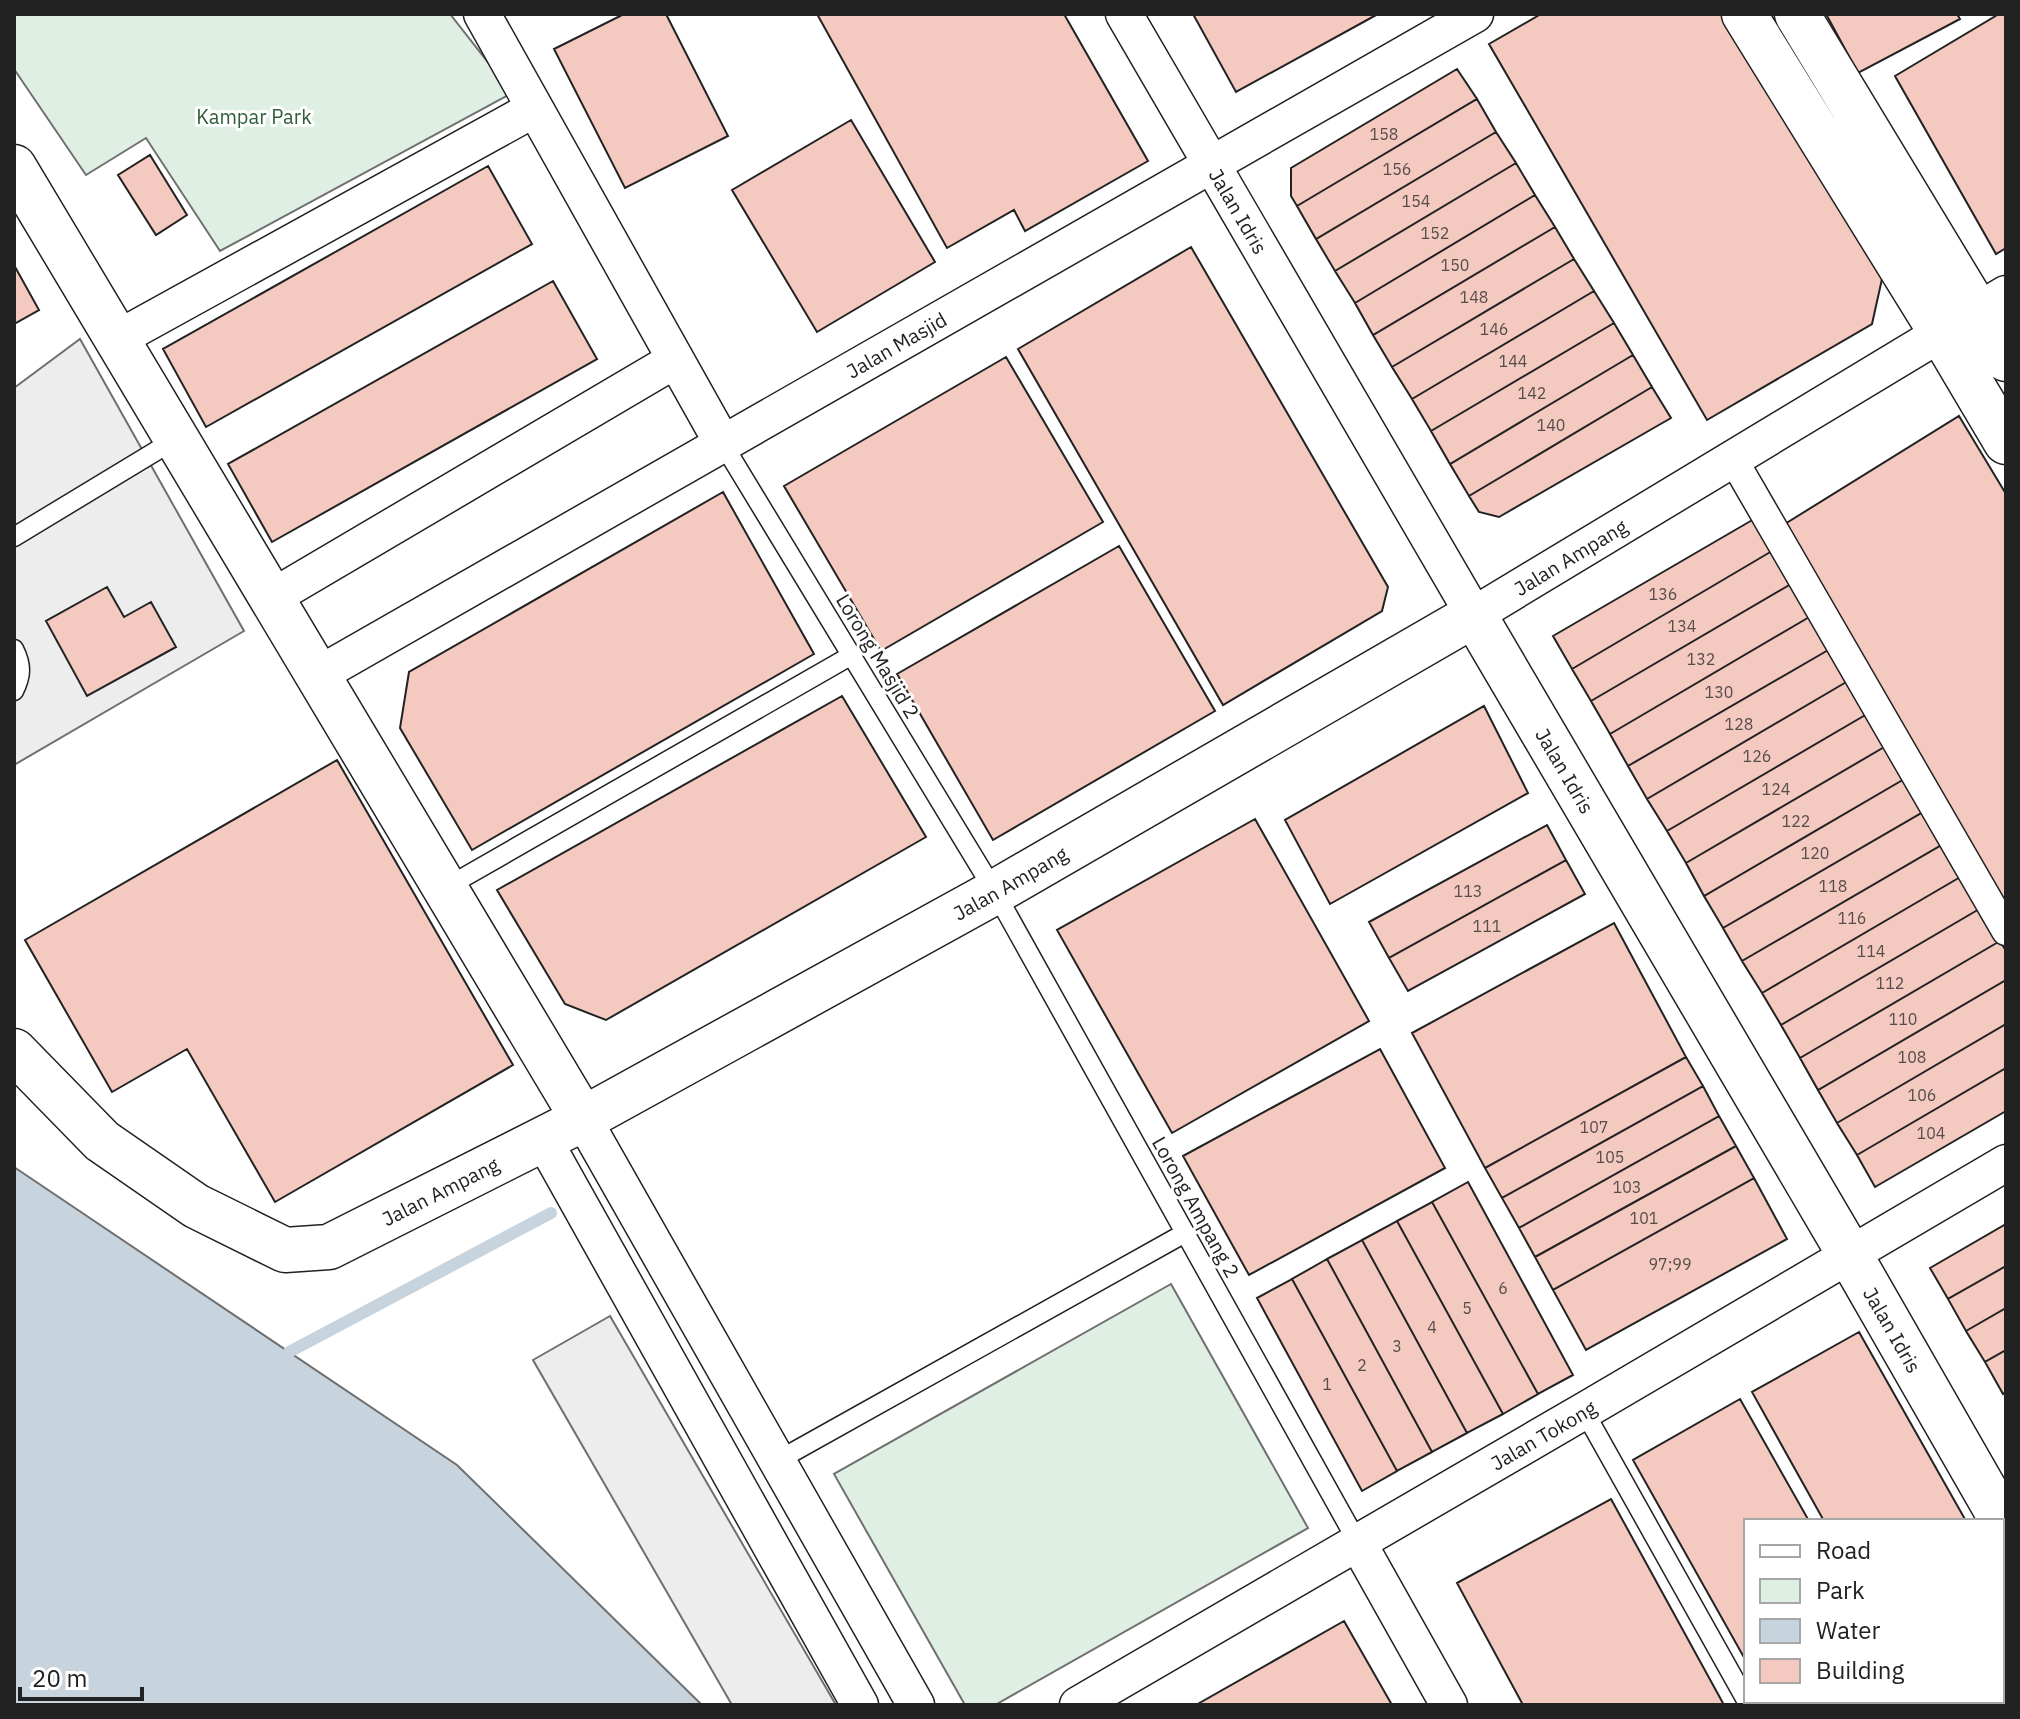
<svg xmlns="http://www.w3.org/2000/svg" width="2020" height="1719" font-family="'IBM Plex Sans',sans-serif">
<rect width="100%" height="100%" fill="#fff"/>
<!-- green -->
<path fill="#e0efe3" stroke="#6f6f6f" stroke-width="2" d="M14,14H450L512,93L220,251L146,138L86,175L14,69Z
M1171,1284L1308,1528L995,1705H965L834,1474Z"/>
<!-- parking -->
<path fill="#ededed" stroke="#6f6f6f" stroke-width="2" d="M80,339L244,631L14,765V388Z
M610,1316L836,1705H732L533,1360Z"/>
<!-- water -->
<path fill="#c7d3dd" stroke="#6f6f6f" stroke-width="2" d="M14,1167L457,1465L702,1705H14Z"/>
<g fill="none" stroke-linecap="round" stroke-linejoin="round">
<!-- stream -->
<path stroke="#c7d3dd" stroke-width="12" d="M289,1352L551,1213"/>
</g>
<!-- building -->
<path fill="#f3c9c0" stroke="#222" stroke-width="2" d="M624,14H666L728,136L625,188L554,49Z
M817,14H1064L1148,161L1025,231L1014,210L947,248Z
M1193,14H1378L1236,92Z
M1541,14H1723L1882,279L1872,324L1707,420L1489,44Z
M1826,14H1957L1960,19L1858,73Z
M1999,14H2006V248L1996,254L1895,76Z
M1457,69L1477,99L1297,206L1291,196V168Z
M1477,99L1496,132L1316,239L1297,206Z
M851,120L935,262L817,332L732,190Z
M1496,132L1516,163L1335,271L1316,239Z
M150,155L187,215L156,235L118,175Z
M1516,163L1535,195L1355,303L1335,271Z
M488,166L532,244L206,427L163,349Z
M1535,195L1555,227L1373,335L1355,303Z
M1555,227L1574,259L1392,367L1373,335Z
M1191,247L1388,587L1382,611L1223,705L1018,349Z
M1574,259L1594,291L1412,399L1392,367Z
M14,265L39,310L14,324Z
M553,281L597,359L272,542L228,464Z
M1594,291L1614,323L1431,431L1412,399Z
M1614,323L1633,355L1450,464L1431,431Z
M1633,355L1652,387L1469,496L1450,464Z
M1006,357L1103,522L881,651L784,486Z
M1652,387L1671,418L1499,517L1479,512L1469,496Z
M1959,416L2006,494V912L1780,527Z
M723,492L814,654L472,850L400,728L409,672Z
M1754,519L1772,551L1572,669L1553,636Z
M1119,546L1215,711L993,840L897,674Z
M1772,551L1791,584L1591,701L1572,669Z
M1791,584L1811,616L1610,734L1591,701Z
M107,587L124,617L151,602L176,647L87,696L46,621Z
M1811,616L1830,649L1628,766L1610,734Z
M1830,649L1848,681L1647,799L1628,766Z
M1848,681L1867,714L1667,831L1647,799Z
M842,696L926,837L606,1020L565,1004L497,890Z
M1484,706L1528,793L1330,904L1285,820Z
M1867,714L1886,746L1686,863L1667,831Z
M1886,746L1906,778L1704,896L1686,863Z
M337,760L513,1065L275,1202L187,1049L112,1092L25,940Z
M1906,778L1925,811L1723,928L1704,896Z
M1925,811L1943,844L1742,961L1723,928Z
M1255,819L1369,1021L1172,1133L1057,930Z
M1547,825L1566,860L1389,958L1369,922Z
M1943,844L1962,876L1762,993L1742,961Z
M1566,860L1585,894L1408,991L1389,958Z
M1962,876L1981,908L1781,1025L1762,993Z
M1981,908L2000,941L1800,1058L1781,1025Z
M1614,923L1686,1057L1485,1168L1412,1033Z
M2000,941L2006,951V980L1818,1090L1800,1058Z
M2006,980V1024L1837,1123L1818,1090Z
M2006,1024V1068L1857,1155L1837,1123Z
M1380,1049L1445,1168L1249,1275L1183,1156Z
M1686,1057L1703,1086L1502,1198L1485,1168Z
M2006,1068V1111L1875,1187L1857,1155Z
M1703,1086L1719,1116L1519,1228L1502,1198Z
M1719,1116L1736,1146L1535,1257L1519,1228Z
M1736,1146L1754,1178L1553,1290L1535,1257Z
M1754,1178L1787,1239L1586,1350L1553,1290Z
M1468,1182L1573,1375L1538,1394L1432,1202Z
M1432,1202L1538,1394L1503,1414L1397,1221Z
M1397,1221L1503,1414L1467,1433L1362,1240Z
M2006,1224V1266L1948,1299L1930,1268Z
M1362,1240L1467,1433L1432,1452L1327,1259Z
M1327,1259L1432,1452L1397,1471L1292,1279Z
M2006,1266V1308L1966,1331L1948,1299Z
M1292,1279L1397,1471L1362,1491L1257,1298Z
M2006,1308V1350L1985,1362L1966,1331Z
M1859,1332L1966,1521H1824L1752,1392Z
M2006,1350V1392L2003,1394L1985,1362Z
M1740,1399L1809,1521H1746V1661L1633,1460Z
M1611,1499L1724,1705H1523L1457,1583Z
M2002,1585L2006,1592V1704L1928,1705L1926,1701H2002Z
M1344,1621L1392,1705H1196Z
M1769,1701H1910L1912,1705H1771Z"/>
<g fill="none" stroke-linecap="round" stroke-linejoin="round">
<defs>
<path id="service" d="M723,444L995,892L1358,1543
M14,537L176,439
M14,649C22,665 22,675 14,691
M445,888L852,655
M1584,1411L1746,1700
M777,1461L1185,1233"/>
<path id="pedestrian" d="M1733,459L2006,931"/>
<g id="minor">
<path d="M482,14L723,444"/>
<path id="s1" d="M1124,14L1474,615L2006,294"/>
<path d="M117,339L534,109"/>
<path d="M271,598L675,360"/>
<path id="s2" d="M318,675L1475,14"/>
<path d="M583,1119L916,1705"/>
<path d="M543,1139L860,1705"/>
<path d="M1358,1543L1449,1705"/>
<path id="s3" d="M1078,1705L1584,1411L2006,1163"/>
</g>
<g id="tertiary">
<path d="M14,167L583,1119"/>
<path id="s4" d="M14,1051L102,1141L196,1206L285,1250L329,1247L583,1119L995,892L1474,615L1850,1255L2006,1527"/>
</g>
<path id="trunk" d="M1744,14L1942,334L2006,442
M1797,14L2006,359"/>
</defs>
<!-- service casing -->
<use href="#service" stroke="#222" stroke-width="21"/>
<!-- pedestrian casing -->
<use href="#pedestrian" stroke="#222" stroke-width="31"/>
<!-- minor casing -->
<use href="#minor" stroke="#222" stroke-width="39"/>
<!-- tertiary casing -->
<use href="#tertiary" stroke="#222" stroke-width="47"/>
<!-- trunk casing -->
<use href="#trunk" stroke="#222" stroke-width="47"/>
<!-- service -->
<use href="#service" stroke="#fff" stroke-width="18"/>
<!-- pedestrian -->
<use href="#pedestrian" stroke="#fff" stroke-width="28"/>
<!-- minor -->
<use href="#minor" stroke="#fff" stroke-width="36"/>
<!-- tertiary -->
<use href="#tertiary" stroke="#fff" stroke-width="44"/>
<!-- trunk -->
<use href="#trunk" stroke="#fff" stroke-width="44"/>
</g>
<g text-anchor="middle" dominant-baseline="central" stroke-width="6" stroke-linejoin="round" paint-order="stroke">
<!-- number labels -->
<g font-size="16" fill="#564c4a">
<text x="1384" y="134">158</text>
<text x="1397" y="169">156</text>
<text x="1416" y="201">154</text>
<text x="1435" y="233">152</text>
<text x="1455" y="265">150</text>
<text x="1474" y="297">148</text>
<text x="1494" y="329">146</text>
<text x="1513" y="361">144</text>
<text x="1532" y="393">142</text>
<text x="1551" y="425">140</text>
<text x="1663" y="594">136</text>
<text x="1682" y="626">134</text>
<text x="1701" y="659">132</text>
<text x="1719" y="692">130</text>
<text x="1739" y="724">128</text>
<text x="1757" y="756">126</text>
<text x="1776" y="789">124</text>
<text x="1796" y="821">122</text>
<text x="1815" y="853">120</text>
<text x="1833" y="886">118</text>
<text x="1468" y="891">113</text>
<text x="1852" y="918">116</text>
<text x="1487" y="926">111</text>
<text x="1871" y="951">114</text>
<text x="1890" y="983">112</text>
<text x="1903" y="1019">110</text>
<text x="1912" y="1057">108</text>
<text x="1922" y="1095">106</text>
<text x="1594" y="1127">107</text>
<text x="1931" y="1133">104</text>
<text x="1610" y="1157">105</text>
<text x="1627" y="1187">103</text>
<text x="1644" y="1218">101</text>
<text x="1670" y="1264">97;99</text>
<text x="1503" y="1288">6</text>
<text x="1467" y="1308">5</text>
<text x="1432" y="1327">4</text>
<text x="1397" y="1346">3</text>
<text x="1362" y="1365">2</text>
<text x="1327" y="1384">1</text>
</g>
<!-- park labels -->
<g font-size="20" fill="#2f5e38" stroke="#fff">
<text x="254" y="116">Kampar Park</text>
</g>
<!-- street labels -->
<g font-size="20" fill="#222" stroke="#fff">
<text stroke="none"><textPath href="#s1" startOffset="228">Jalan Idris</textPath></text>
<text stroke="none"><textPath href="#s2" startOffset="666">Jalan Masjid</textPath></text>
<text stroke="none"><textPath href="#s1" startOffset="808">Jalan Ampang</textPath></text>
<text transform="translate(878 656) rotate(59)">Lorong Masjid 2</text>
<text stroke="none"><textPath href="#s4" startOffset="1872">Jalan Idris</textPath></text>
<text stroke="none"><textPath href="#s4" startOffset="1156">Jalan Ampang</textPath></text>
<text stroke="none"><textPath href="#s4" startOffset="508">Jalan Ampang</textPath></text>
<text transform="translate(1196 1207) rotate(61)">Lorong Ampang 2</text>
<text stroke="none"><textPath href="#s4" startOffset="2520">Jalan Idris</textPath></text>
<text stroke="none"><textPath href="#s3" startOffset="538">Jalan Tokong</textPath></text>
</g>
</g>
<!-- border -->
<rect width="2020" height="1719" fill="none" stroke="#222222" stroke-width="32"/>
<!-- legend -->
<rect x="1744" y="1519" width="260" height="184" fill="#ffffff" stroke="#a7a7a7" stroke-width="2"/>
<rect x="1760" y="1545" width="40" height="12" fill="#ffffff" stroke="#a7a7a7" stroke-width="2"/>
<text x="1816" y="1559" font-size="24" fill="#222222">Road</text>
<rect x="1760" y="1579" width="40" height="24" fill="#e0efe3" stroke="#a7a7a7" stroke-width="2"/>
<text x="1816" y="1599" font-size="24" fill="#222222">Park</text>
<rect x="1760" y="1619" width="40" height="24" fill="#c7d3dd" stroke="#a7a7a7" stroke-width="2"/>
<text x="1816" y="1639" font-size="24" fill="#222222">Water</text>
<rect x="1760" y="1659" width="40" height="24" fill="#f3c9c0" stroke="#a7a7a7" stroke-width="2"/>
<text x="1816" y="1679" font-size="24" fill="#222222">Building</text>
<!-- scale -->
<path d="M20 1687v12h122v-12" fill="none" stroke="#222222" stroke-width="4"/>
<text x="32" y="1687" font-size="24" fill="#222222" stroke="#ffffff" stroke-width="6" paint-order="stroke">20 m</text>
</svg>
